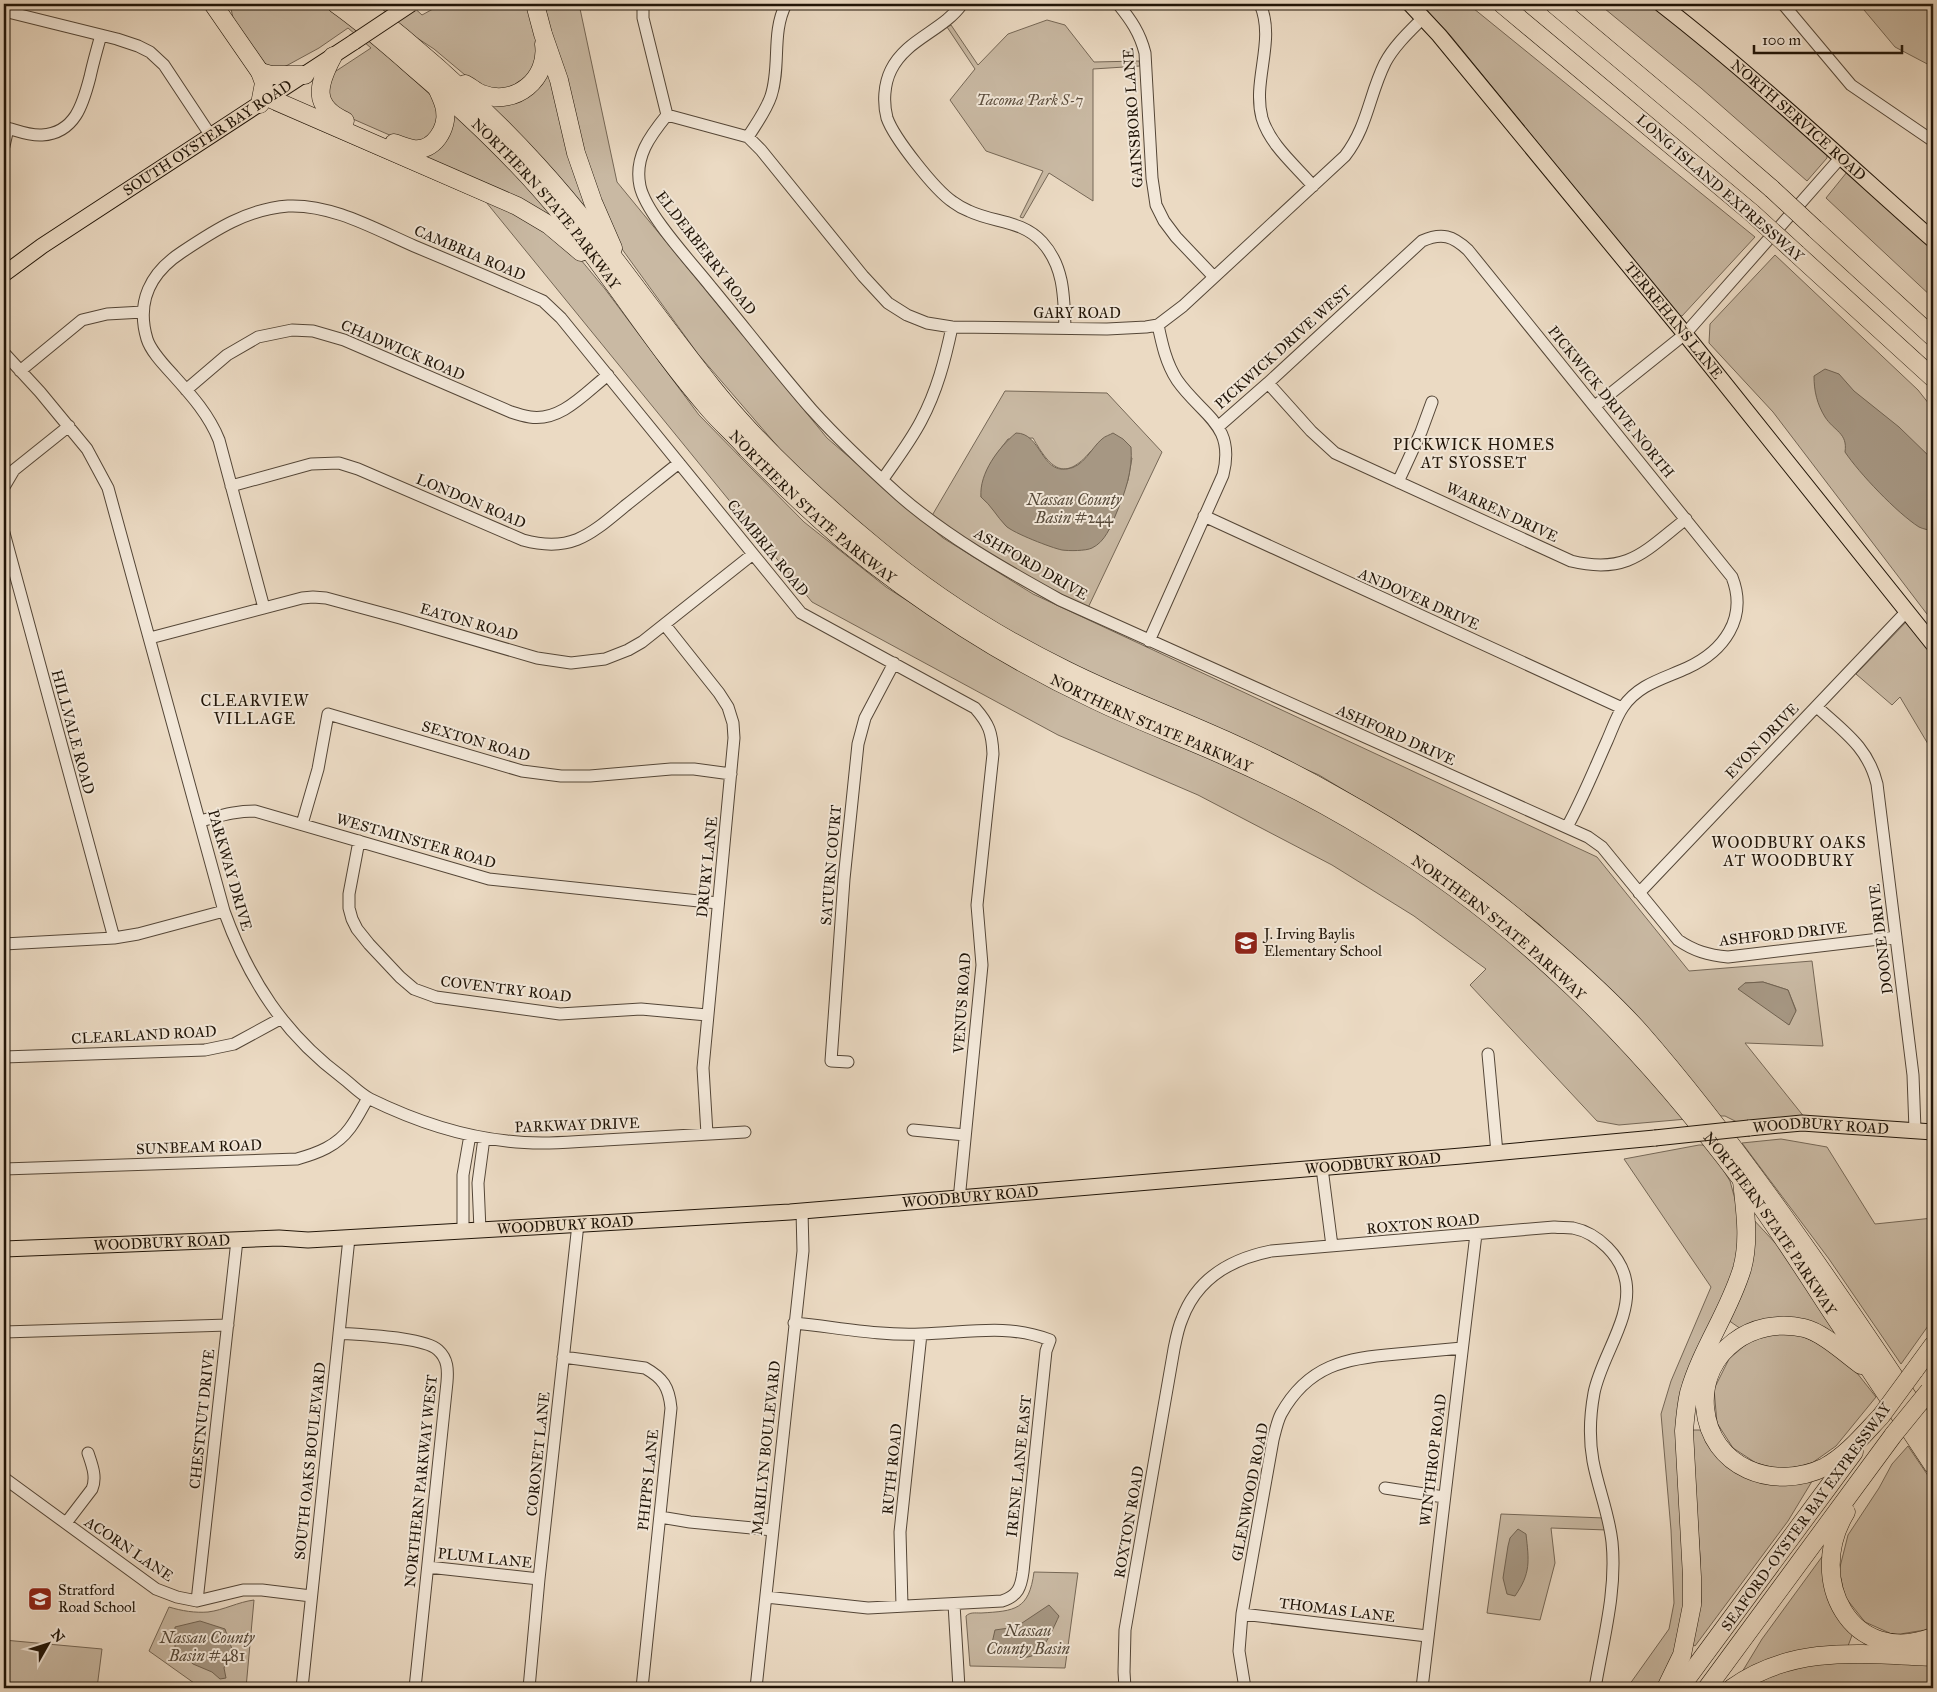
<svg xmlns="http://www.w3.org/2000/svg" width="1937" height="1692" font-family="'IM FELL Great Primer',serif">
<rect width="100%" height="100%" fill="#ebdac3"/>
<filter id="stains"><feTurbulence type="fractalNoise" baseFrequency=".004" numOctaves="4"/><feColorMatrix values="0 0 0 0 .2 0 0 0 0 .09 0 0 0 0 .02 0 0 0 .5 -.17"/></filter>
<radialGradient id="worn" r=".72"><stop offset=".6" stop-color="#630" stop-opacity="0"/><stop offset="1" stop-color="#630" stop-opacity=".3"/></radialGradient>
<!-- green -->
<path fill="#c9b9a3" stroke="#756756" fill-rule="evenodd" d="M230,4H325L333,8L384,48L395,63L435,99L440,122L424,141L410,144L337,112L325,93L333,73L371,48L348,28L319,48L286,66L276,69L264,63L233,18Z
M376,4H410L422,15L442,4H531L542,63L512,91L477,85L434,49L405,30Z
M544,4H579L617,182L827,438L943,538L1033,594L1597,857L1689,971L1812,961L1823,1046L1745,1043L1809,1123L1749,1128L1725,1116H1720L1609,991L1539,924L1422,837L1319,775L1100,680L1034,645L958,600L886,546L822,492L779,448L698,354L622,249L597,198L579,143ZM1763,982L1788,990L1796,1010L1789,1025L1745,983Z
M1421,4H1468L1755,237L1682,316L1678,315L1450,35Z
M1599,4H1651L1723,62L1827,152V158L1807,181L1701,88Z
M1859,4H1933V67L1895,47Z
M1047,20L1065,25L1094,62L1139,61L1140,66L1093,69V201L1049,173L1023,218L1020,217L1043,171L986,151L950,100L975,69L947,27L951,25L978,65L1008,34Z
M548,67L591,216L491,106L495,100Z
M284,109L485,196L571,248L605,289L699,415L804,522L886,587L973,643L1237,767L1361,832L1457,898L1538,963L1626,1047L1687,1119L1619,1125L1597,1121L1470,985L1486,969L1414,916L1332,865L1198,795L1058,735L812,602L486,202L273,110Z
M458,114L518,176L558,223L406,151L425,150L451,118Z
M1847,172L1933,248V298L1826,198Z
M1775,255L1918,390L1933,409V622L1773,412L1709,343L1710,324Z
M1005,391L1107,393L1162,452L1086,612L930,519ZM1033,438C1050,468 1064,483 1091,451L1132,458L1128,480L1109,530L1091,548L1072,549L1007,527L990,505L981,497C985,469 991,461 1008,439Z
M1908,620L1933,650V767L1928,744L1900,697L1892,705L1856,674Z
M1781,1139L1827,1147L1875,1224L1933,1218V1319L1901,1364L1829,1259L1742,1143Z
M1699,1145H1708L1730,1181L1739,1214V1253L1726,1296L1683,1389L1689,1592L1680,1647L1657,1688H1627L1669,1629L1674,1603L1671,1530L1661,1414L1671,1381L1711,1287L1624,1159Z
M1752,1218L1778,1246L1851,1353L1824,1330L1741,1329L1728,1320Z
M1795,1333L1826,1347L1857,1373L1876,1397L1836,1446L1812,1463L1782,1470L1756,1463L1733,1448L1717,1423L1714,1389L1729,1359L1751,1340L1771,1334Z
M1690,1430H1705L1736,1470L1814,1478L1788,1521L1695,1646L1692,1644L1701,1602L1700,1555Z
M1908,1446L1933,1483V1626L1925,1630L1894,1635L1865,1622L1845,1597L1839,1571L1848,1535L1879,1488L1892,1464Z
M1501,1514L1604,1518L1607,1530L1551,1528L1555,1563L1540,1620L1487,1613Z
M1824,1554L1854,1630L1848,1646L1739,1677L1762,1639Z
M1034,1572L1078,1573L1065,1668L970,1666L966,1616C970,1612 975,1613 981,1613C1015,1611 1029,1610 1034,1572Z
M254,1600L246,1688H201L149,1651L169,1607C182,1611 195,1613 208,1612C224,1610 238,1602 254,1600Z
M4,1640L102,1649L97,1688H4Z
M1845,1658L1933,1663V1688H1745L1782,1671Z"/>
<!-- water -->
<path fill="#a69783" stroke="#716352" d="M1825,369L1839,374L1854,391L1899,427L1933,460V531C1929,530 1923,529 1919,527C1897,513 1859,473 1845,452C1848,433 1834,431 1825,417C1817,404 1814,391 1814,376Z
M1016,433C1041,433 1041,473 1067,469C1084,467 1091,448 1102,439C1105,436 1110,435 1113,433L1123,439L1131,447C1133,470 1125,493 1116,514C1111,526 1105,542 1092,548C1086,551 1069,551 1062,550C1052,548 1013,533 1006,526C997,517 991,505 981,497C979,473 999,447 1016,433Z
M1763,982L1788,990L1796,1011L1789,1025L1738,989L1745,983Z
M1518,1529L1526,1534C1529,1561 1531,1573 1515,1596L1507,1594L1503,1578L1508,1546L1510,1538Z
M1049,1605L1059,1616C1041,1655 1034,1671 992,1643L995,1630L1016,1627Z
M200,1621L225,1629L232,1649L224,1668L226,1678L220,1679L212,1672L193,1664L175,1647V1627Z"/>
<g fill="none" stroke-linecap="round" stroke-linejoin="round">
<defs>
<path id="minor" d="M643,4V18L667,115C650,136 634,157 640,186C646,214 692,263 711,287C745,328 777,370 812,410C839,440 869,468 899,495C947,537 1004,569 1060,600L1588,837L1602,847L1678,940C1694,951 1708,955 1728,957L1896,937
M962,4C943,31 906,39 891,70C884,84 883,103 887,118C894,138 935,190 953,202C957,205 964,209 969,211C994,223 1022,220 1042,242C1064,266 1064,296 1065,328
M1118,4C1131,20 1140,33 1145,53L1152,178L1156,205L1164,221L1176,237L1214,277
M1260,4C1276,41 1252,80 1262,118C1270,145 1295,165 1313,186
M1783,4L1851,85L1933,141
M4,11L117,39L138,46L150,52L164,65L211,136
M667,115L748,137L761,150L863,276L888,303L907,315L927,323L952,327L1107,329L1146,327L1158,325L1183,306L1345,156C1368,126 1369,95 1385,63C1394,46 1409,32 1423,18
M4,127C16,130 29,136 42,135C75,133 83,104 90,77C93,63 97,49 101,35
M748,137C756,124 766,111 771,96C781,66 771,33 786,4
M4,146L8,128
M4,353L40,392L87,449L108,488L224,911C249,980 284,1034 343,1078C352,1085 360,1094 370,1099C413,1120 459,1136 507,1141C539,1145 572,1142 605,1140C652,1137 698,1135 745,1132
M20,371L82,320L107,314L143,312
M1268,383L1311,431L1335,453L1571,561C1628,575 1645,551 1686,519
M186,390L227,355L258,337L292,330L313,331L344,340L511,412C517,414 524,416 530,417C561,422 586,392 608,375
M1595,406L1685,334L1842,156
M1219,426L1268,383L1422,241C1442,232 1453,236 1468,250L1732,577C1748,618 1724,651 1687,668C1663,679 1639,684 1623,707C1616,717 1612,730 1607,741C1594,770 1582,800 1567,827
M883,479C896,460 910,442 921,421C937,391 945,360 952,327
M1398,482L1421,432L1432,402
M231,486L311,464L339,463L358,469L523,540C571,553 590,535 625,506C643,492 661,477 679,463
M4,487L14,470L69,426
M1204,516L1622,708
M4,533L114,938
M264,608L219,440C209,415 192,396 174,376C165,366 151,352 147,339C136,302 150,273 182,252C215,230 247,209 288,206C332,204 375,229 414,246C457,264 500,282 543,301L561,318L801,613L975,708C989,724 992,732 993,754L977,905L982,965L959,1200
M665,625L719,693L728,707L733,723L734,738L703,1068L707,1134
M150,638L302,598L313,597L326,598L400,618L537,658L571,663L605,659L628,650L642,642L753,554
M1149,641L1223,475C1236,424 1202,416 1177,380C1166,363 1162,344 1158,325
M1817,707C1843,731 1868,747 1877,784L1913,1075L1915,1130
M200,821C220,816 234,811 255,811L489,879L718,903
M302,824L318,769L328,714L522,771L561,776H590L671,769H694L731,774
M359,841L349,894V908L352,919L357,929L369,944L400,977L414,989L436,997L560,1014L641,1009L707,1015
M1639,893L1907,611
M4,944L114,938L138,934L224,911
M1488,1054L1497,1153
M4,1057L205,1050L234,1044L280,1019
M848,1062L831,1061L844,879L858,744L865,718L894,663
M913,1130L965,1135
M1322,1168L1332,1246
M4,1169L297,1159C318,1153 337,1146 350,1128C357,1119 362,1108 368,1098
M480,1230L478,1183L484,1138
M463,1231V1175L470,1135
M4,1332L228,1325
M339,1333C361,1335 424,1337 438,1350C448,1359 448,1370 447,1382L415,1688
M563,1357L645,1368C663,1378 669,1387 671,1408L642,1688
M4,1478L156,1589L177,1597L197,1601L243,1590H262L311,1596
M1385,1488L1444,1497
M660,1517L690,1522L773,1530
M66,1523L92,1489C97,1477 92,1465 88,1453
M428,1567L539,1579
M766,1597L868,1608L1002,1601C1018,1596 1021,1587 1023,1572L1046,1351L1050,1340C1006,1323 967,1333 921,1334C879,1336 836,1327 794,1323
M197,1601L237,1240
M954,1604L959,1688
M902,1606L900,1532L921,1334
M1242,1614L1427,1636
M302,1688L349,1238
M529,1688L539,1579L578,1224
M756,1688L803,1251L802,1211
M1125,1688L1124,1672L1125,1630L1174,1349C1176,1339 1178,1328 1182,1319C1197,1278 1231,1259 1271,1251L1554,1227C1560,1228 1567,1227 1573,1228C1598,1233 1622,1257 1626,1282C1632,1319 1601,1357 1594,1393C1590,1415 1589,1439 1593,1461C1598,1488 1609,1514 1612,1542C1617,1591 1603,1640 1595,1688
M1245,1688L1239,1651L1242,1614L1273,1440C1275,1432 1277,1422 1281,1414C1308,1365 1346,1358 1397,1354C1419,1352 1440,1350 1462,1348
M1422,1688L1476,1234"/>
<g id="major">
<path id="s1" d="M1410,4L1439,35L1685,334L1933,644"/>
<path id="s2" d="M1661,4C1756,78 1843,160 1933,240"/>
<path id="s3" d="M4,274L42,246L354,42"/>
<path id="s4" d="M1749,1128L1802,1123L1933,1132"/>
<path id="s5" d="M4,1249L279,1238L308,1240L790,1212L1461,1156L1655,1138"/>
</g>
<g id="highway">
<path d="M213,4L260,72L264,83L260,104"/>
<path id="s6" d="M336,4C363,23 388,45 413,67C466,112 518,161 562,215C613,278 656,348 709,409C721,423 735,435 747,449C778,481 809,511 843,540C918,602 1007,659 1095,700C1138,721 1183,737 1227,757C1277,779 1327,805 1374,834C1521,923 1639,1043 1742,1180C1773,1221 1801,1265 1829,1308C1864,1360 1898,1413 1933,1465"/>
<path d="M361,4C424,53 483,106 537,165C601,235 653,313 712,387C759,446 816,498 874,546C932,595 998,637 1066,670C1118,696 1172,716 1225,740C1265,758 1303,777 1341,799C1417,841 1488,892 1553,949C1583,975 1613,1002 1640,1032C1697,1097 1749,1167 1799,1238C1845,1303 1890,1369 1933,1436"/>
<path d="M535,4L543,34L559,80L576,153L593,202L613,248"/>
<path d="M1502,4L1752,213"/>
<path d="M1554,4L1692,120L1772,189"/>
<path d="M333,56C318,84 311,106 345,121"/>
<path d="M260,72L271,75H305"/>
<path d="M465,84C471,87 476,92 482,94C516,107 549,78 544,44"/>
<path d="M269,98L517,206L549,225L581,252"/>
<path d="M394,143C400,145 406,148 413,149C434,152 448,128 445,110C444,102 440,95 437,88"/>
<path d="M1815,229L1933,337"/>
<path d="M1797,254L1933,378"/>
<path d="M1861,1365C1846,1354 1822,1332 1804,1328C1753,1316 1701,1351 1705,1407C1710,1468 1774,1492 1825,1467C1847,1455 1864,1434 1881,1416"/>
<path d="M1914,1371L1933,1345"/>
<path d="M1846,1512C1805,1579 1851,1668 1933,1637"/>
<path d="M1666,1688L1682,1655L1692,1605V1577L1684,1431C1685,1419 1686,1406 1689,1393C1701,1350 1729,1312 1742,1269C1750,1240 1745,1210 1742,1181"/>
<path d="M1680,1688L1854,1452"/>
<path d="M1707,1688L1894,1434"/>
<path d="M1732,1688C1794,1644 1863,1654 1933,1657"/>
</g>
</defs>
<!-- minor casing -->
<use href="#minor" stroke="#544637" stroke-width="13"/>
<!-- major casing -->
<use href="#major" stroke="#211508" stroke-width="17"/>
<!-- highway casing -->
<use href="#highway" stroke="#211508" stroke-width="19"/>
<!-- minor -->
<use href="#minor" stroke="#f2e7d8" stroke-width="11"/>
<!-- major -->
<use href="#major" stroke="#ebdac3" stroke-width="15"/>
<!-- highway -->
<use href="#highway" stroke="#ebdac3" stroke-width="18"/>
<defs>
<path id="major-bridge" d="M354,42L411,4
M1655,1138L1749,1128"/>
<path id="highway-bridge" d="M1772,189L1815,229
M1752,213L1797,254
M1881,1416L1914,1371
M1894,1434L1929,1391"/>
</defs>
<!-- major-bridge casing -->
<use href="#major-bridge" stroke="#211508" stroke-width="17" stroke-linecap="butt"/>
<!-- highway-bridge casing -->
<use href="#highway-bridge" stroke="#211508" stroke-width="19" stroke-linecap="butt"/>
<!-- major-bridge -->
<use href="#major-bridge" stroke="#ebdac3" stroke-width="15"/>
<!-- highway-bridge -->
<use href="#highway-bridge" stroke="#ebdac3" stroke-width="18"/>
</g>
<!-- icons -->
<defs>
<symbol id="school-square" viewBox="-11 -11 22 22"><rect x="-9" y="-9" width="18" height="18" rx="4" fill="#8f2418" stroke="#f2e7d8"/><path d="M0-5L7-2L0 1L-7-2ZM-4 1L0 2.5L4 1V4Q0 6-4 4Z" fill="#fff"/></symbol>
</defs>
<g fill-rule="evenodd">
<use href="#school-square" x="1232" y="929" width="28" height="28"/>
<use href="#school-square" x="26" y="1585" width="28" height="28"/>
</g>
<g text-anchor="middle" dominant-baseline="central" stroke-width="4" stroke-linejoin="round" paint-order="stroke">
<!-- park labels -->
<g font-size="15" font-style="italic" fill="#5c4e3e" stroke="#f2e7d8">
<text x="1030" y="100">Tacoma Park S-7</text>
</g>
<!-- street labels -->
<g font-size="15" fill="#211508" stroke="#f2e7d8">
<text transform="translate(1133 118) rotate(-94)">GAINSBORO LANE</text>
<text stroke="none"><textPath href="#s2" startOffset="180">NORTH SERVICE ROAD</textPath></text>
<text stroke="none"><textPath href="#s3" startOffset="245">SOUTH OYSTER BAY ROAD</textPath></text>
<text transform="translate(1720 188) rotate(41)">LONG ISLAND EXPRESSWAY</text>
<text stroke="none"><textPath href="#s6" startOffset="291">NORTHERN STATE PARKWAY</textPath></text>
<text transform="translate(470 253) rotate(23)">CAMBRIA ROAD</text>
<text transform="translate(706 253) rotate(52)">ELDERBERRY ROAD</text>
<text x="1077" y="313">GARY ROAD</text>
<text stroke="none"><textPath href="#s1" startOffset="412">TERREHANS LANE</textPath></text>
<text transform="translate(1283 347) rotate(-42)">PICKWICK DRIVE WEST</text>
<text transform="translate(403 350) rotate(23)">CHADWICK ROAD</text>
<text transform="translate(1611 402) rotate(51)">PICKWICK DRIVE NORTH</text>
<text transform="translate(471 501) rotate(23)">LONDON ROAD</text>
<text stroke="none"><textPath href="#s6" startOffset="696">NORTHERN STATE PARKWAY</textPath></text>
<text transform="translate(1502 512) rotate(25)">WARREN DRIVE</text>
<text transform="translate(768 548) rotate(51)">CAMBRIA ROAD</text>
<text transform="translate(1031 564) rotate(30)">ASHFORD DRIVE</text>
<text transform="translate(1419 599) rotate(24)">ANDOVER DRIVE</text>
<text transform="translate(469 622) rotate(16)">EATON ROAD</text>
<text stroke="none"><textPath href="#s6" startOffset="1101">NORTHERN STATE PARKWAY</textPath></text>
<text transform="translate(73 732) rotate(75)">HILLVALE ROAD</text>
<text transform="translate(1396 735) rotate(24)">ASHFORD DRIVE</text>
<text transform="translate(476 741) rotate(16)">SEXTON ROAD</text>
<text transform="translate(1762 741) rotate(-46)">EVON DRIVE</text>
<text transform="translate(416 841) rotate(16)">WESTMINSTER ROAD</text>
<text transform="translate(831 865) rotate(-85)">SATURN COURT</text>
<text transform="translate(707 867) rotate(-84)">DRURY LANE</text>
<text transform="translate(230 870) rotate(74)">PARKWAY DRIVE</text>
<text stroke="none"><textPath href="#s6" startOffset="1506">NORTHERN STATE PARKWAY</textPath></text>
<text transform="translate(1783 934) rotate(-6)">ASHFORD DRIVE</text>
<text transform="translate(1881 939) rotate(-97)">DOONE DRIVE</text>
<text transform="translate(506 989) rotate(7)">COVENTRY ROAD</text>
<text transform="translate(962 1003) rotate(-86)">VENUS ROAD</text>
<text transform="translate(144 1035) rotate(-3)">CLEARLAND ROAD</text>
<text transform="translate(577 1125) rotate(-2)">PARKWAY DRIVE</text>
<text stroke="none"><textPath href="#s4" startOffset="72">WOODBURY ROAD</textPath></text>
<text transform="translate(199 1147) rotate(-2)">SUNBEAM ROAD</text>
<text stroke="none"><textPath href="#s5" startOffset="1372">WOODBURY ROAD</textPath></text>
<text stroke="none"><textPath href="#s5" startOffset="968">WOODBURY ROAD</textPath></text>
<text transform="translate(1423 1224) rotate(-5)">ROXTON ROAD</text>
<text stroke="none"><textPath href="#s5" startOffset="562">WOODBURY ROAD</textPath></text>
<text stroke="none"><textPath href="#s6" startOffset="1910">NORTHERN STATE PARKWAY</textPath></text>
<text stroke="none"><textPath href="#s5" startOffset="158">WOODBURY ROAD</textPath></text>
<text transform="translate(202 1419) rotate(-84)">CHESTNUT DRIVE</text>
<text transform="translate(766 1448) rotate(-84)">MARILYN BOULEVARD</text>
<text transform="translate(538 1454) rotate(-84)">CORONET LANE</text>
<text transform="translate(1433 1460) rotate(-83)">WINTHROP ROAD</text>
<text transform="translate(310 1461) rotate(-84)">SOUTH OAKS BOULEVARD</text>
<text transform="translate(1019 1466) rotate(-84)">IRENE LANE EAST</text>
<text transform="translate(892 1469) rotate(-84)">RUTH ROAD</text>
<text transform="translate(648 1480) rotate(-84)">PHIPPS LANE</text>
<text transform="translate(421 1481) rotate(-84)">NORTHERN PARKWAY WEST</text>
<text transform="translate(1250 1492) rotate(-79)">GLENWOOD ROAD</text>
<text transform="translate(1806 1517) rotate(-54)">SEAFORD-OYSTER BAY EXPRESSWAY</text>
<text transform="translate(1129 1522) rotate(-80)">ROXTON ROAD</text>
<text transform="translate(129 1549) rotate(34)">ACORN LANE</text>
<text transform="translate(485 1558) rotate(6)">PLUM LANE</text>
<text transform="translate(1337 1610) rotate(7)">THOMAS LANE</text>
</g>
<!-- poi labels -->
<g font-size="15" fill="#211508" stroke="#f2e7d8" text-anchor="start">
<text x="1264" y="934">J. Irving Baylis<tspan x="1264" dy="17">Elementary School</tspan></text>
<text x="58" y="1590">Stratford<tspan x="58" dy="17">Road School</tspan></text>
</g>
<!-- neighbourhood labels -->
<g font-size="16" letter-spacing="1" fill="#211508" stroke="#f2e7d8">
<text x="1474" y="444">PICKWICK HOMES<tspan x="1474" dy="18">AT SYOSSET</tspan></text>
<text x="255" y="700">CLEARVIEW<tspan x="255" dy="18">VILLAGE</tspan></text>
<text x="1789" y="842">WOODBURY OAKS<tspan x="1789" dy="18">AT WOODBURY</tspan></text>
</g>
<!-- water labels -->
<g font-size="16" font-style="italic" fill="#564939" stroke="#f2e7d8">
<text x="1074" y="499">Nassau County<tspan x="1074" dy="18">Basin #244</tspan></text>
<text x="1028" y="1630">Nassau<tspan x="1028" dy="18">County Basin</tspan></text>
<text x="207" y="1637">Nassau County<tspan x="207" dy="18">Basin #481</tspan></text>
</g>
</g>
<!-- margin -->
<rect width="1937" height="1692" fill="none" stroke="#ebdac3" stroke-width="20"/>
<rect x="5" y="5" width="1927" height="1682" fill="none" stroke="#211508" stroke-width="2.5"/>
<rect x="10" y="10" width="1917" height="1672" fill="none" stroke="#211508"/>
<!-- north arrow -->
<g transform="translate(48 1644) rotate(51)" stroke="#f2e7d8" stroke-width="4" paint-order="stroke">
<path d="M0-4L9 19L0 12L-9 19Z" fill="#211508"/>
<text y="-8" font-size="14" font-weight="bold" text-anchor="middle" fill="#211508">N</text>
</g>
<!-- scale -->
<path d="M1754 45v8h148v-8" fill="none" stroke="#211508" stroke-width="2.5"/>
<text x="1762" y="45" font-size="15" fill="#211508" stroke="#f2e7d8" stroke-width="4" paint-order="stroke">100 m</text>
<rect width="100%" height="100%" filter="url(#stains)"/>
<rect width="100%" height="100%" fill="url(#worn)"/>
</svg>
